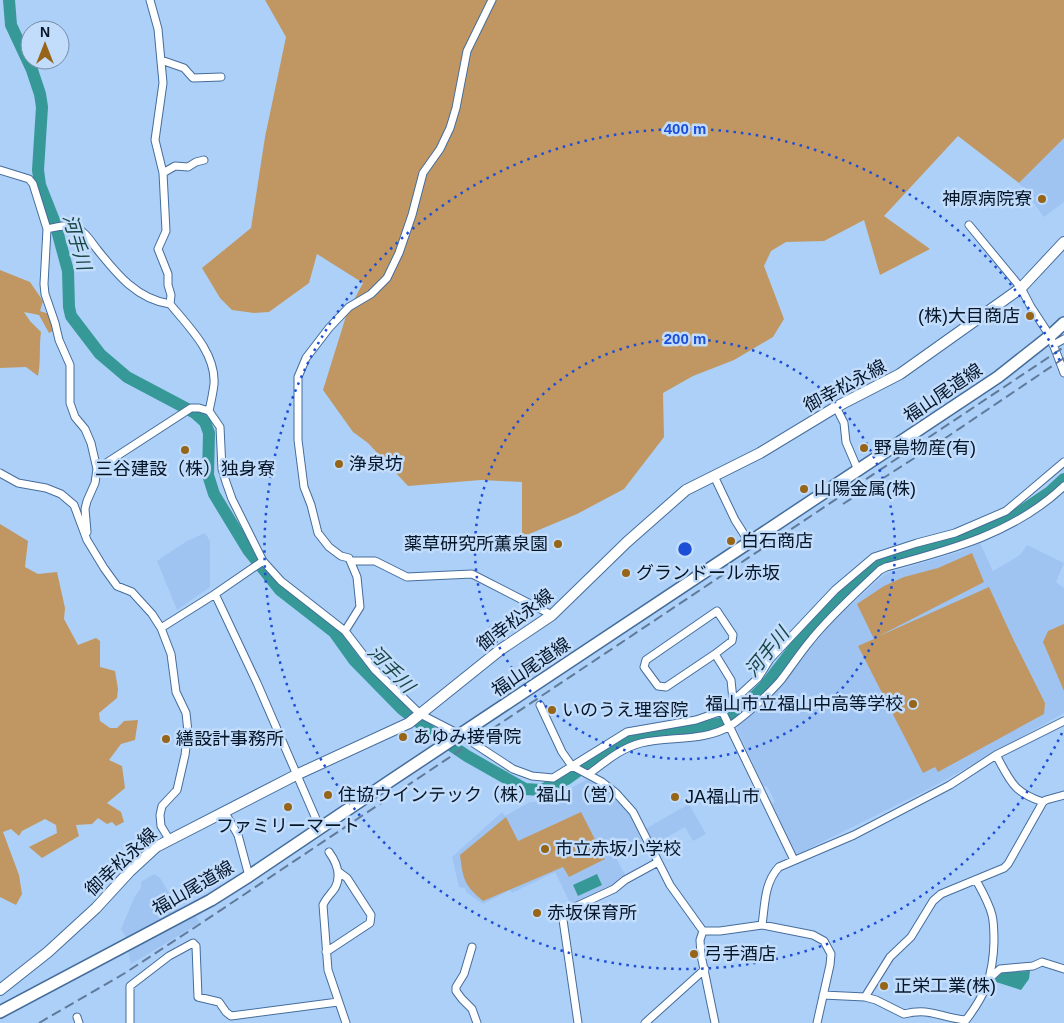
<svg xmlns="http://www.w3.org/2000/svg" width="1064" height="1023" font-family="Helvetica,'Noto Sans JP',sans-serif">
<rect width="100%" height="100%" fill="#add0f9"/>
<!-- built -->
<path fill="#9fc4f2" d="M1064,138V202L1044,217L1019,183Z
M205,533L210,541V587L177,610L157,561L187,541Z
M980,543L993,571L1020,555L1027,545L1064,563L1056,582L1064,588V713L927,790L798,854L796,853L772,804L775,802L767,786L764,787L737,729V725L772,695L836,618L885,574L959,552Z
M590,778L611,793L626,808L645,841L615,856L626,876L618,881L615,885L571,905L555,872L512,893L510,890L483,904L466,892L465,888L459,887L452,857L502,812L505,816L530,802H545Z
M689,804L706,834L693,841L685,827L654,845L645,829Z
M154,874L160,878L179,909L127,939L121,929L135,896L141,888V882Z
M194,914L200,923L131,964L128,950Z"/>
<!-- green -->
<path fill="#c09762" d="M265,0H1064V138L1019,183L958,136L884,216L930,249L880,275L864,220L824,241L786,242L771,251L764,266L784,319L773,337L734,360L693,376L663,393L664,437L624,489L577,514L522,537V482L481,480L408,486L368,443L353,432L323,390L347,313L363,283L317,254L309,283L269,312L254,313L232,310L220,298L202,268L251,228L265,137L286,37Z
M0,270L30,282L43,301L40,311L49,314L55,330L49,333L39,315L24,312L30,321L41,332C39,347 41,362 38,376L26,367L0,368Z
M0,524L28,541L25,567L38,574L57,572L65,608L64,619L78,645L96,638L100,641V667L115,671L118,689L117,698L99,713L100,721L110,728H117L124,721L138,720L135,740L121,744L109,760L122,766L125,788L107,803L121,812L124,822L116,826L112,822L107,824L98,818L92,824L76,825L79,836L42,858L29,847L57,833L56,825L45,819L22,831L19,836L11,829L3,832L19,875L22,894L16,905L0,897Z
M972,553L984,582L877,637L989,587L1014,641L1045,703L1044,714L938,772L935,767L923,773L858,646L874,639L857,604L884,586L904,577L938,568Z
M1064,624V691L1043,642L1048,631Z
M581,812L605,859L569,877L563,867L483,901C464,885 463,879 460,855L506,817L518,841Z"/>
<!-- water -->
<path fill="#379997" d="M597,874L602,885L578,896L573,885Z
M1030,971L1029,979L1021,990L993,981L1003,972Z"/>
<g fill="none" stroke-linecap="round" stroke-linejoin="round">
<!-- river -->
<path stroke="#379997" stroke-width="12" d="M9,0L11,25L32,70L40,94L42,107L38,170L40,185L55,223L68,271L69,307L71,316L100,354L127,377L195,413L205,422L209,433L208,475L214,494L248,550L280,590L334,632L354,660L402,709L430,731L467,756L525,789L541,790L567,779L614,745L631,737L651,733L694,729L721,723L738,712L764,687L809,629L862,578L881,565L966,538L1010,519L1050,492L1064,479"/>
<defs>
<path id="minor" d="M150,0L158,29L163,83L155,140L163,173L166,231L158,249L168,274V285L171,295L170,304C189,327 216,353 214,384C213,393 211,402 209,411L220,427L222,469L226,482L232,499L263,561L281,581L345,631L375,670L420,714L461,735L513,769L532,776L553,778L627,732L696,720L722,711L758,678L770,659L835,590L874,557L917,543L955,533L1006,511L1064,462
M161,60L184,68L193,78L221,77
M0,170L29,179L33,184L47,229L44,284L45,294L55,323L59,340L70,365V403L75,417L85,429L91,443L97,469L95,483L87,501L85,509L87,532
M163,173L175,166L188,167L196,162L204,160
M969,225L1021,288L1031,307L1050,336L1064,373
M47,229C56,227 65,224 74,227C84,230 90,240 96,248C116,273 136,299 170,304
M1053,345L1064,339
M836,407L844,423L846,442L858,470
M97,469L191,408H199L209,411
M0,473L18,483L46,488L61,494L74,505L87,540L104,568L117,586L132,592L152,614L161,628L171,654L176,692L186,713L188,732L185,755L177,790L162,806L160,815L161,826L169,839
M714,476L735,520L749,542
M263,561L215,594L257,683L320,828
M351,561H375L407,577L472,574L552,615
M161,628L215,594
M345,631L360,607L357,577L349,558L341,556L329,547L318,533L311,505L304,487L298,440V377L306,358L329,328L349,307L371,294L387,278L399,253L412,215L423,173L440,149L450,128L456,108L467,51L492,0
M715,654L732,641L733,635L717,611L646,660L644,667L658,686L666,687L715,654L731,680L733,700
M540,705L562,752L572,766L602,782L616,793L633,812L670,885L703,931H720L762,925L813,935L824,941L831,954L830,965L817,1023
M722,711L794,860
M996,755C1011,782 1013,792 1043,802
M589,774C605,762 621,748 641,743C669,736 704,742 730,726C745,716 769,694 781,680C791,667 800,653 811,640C831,615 856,593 880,570L886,567C950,550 1015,533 1064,486
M224,811L238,835L249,876
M329,852C337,863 342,875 335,888C331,894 326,898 323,905L328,970L346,1023
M762,925C765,905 764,883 779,867L854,835L950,785L996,755L1064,721
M703,931L700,940L701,955L715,1023
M472,947L464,974L456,987V991L462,999L472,1009L477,1023
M326,952L370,923L371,915L347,878L339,872
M990,978L1000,969L1033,966L1042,962L1064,969
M823,995L865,997L890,957L911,937L933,901L941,894L1004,868L1008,864L1043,802L1046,800L1064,795
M865,997L876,1000L904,1014C931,1007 940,1018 966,1020C986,994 993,975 994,942C994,933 994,923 992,915C989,903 982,891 976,880
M77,1017L79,1023
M130,1023V986L169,956L193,943L196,946L198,997L219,1002L226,1012L231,1016L338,1002
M578,1023L562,913L614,889L625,880L658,862
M645,1023L705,969"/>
<path id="secondary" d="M0,990L48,952L96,908L130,871L156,847L296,775L409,723L500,650L552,615L627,542L686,490L760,453L836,407L900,374L1021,288L1064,242"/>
<path id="primary" d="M0,1012L211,900L249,876L387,783L998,377L1050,336L1064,323"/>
</defs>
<!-- minor casing -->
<use href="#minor" stroke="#456d9b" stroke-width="9"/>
<!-- secondary casing -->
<use href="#secondary" stroke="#456d9b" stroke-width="12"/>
<!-- primary casing -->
<use href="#primary" stroke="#456d9b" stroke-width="14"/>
<!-- minor -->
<use href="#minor" stroke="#fff" stroke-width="7"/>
<!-- secondary -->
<use href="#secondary" stroke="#fff" stroke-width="10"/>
<!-- primary -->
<use href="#primary" stroke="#fff" stroke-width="11"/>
<!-- rail -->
<path stroke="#607a99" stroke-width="2" stroke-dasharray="10 5" stroke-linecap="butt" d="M843,504L944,439L1064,358
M39,1023L125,973L194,928L1064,347"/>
</g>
<!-- distance rings -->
<g fill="none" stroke="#1d4ed8" stroke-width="2.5" stroke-dasharray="2.5 5">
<circle cx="685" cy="549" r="210"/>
<path d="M1062 733A420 420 0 1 1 1062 365"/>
</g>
<!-- markers -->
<g fill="#966517" stroke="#c2dcfb" stroke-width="2">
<circle cx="1042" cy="199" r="5"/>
<circle cx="1030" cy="316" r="5"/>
<circle cx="864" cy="448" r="5"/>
<circle cx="185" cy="450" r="5"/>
<circle cx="339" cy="464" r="5"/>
<circle cx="804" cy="489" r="5"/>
<circle cx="731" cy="541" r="5"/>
<circle cx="558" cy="544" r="5"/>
<circle cx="626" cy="573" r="5"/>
<circle cx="913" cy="704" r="5"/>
<circle cx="552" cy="710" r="5"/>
<circle cx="403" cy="737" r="5"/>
<circle cx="166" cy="739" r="5"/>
<circle cx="328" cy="795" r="5"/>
<circle cx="675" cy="797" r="5"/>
<circle cx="288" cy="807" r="5"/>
<circle cx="545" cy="849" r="5"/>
<circle cx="537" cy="913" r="5"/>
<circle cx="694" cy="954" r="5"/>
<circle cx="884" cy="986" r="5"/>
</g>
<g text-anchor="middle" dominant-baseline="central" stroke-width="5" stroke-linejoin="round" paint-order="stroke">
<!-- poi labels -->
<g font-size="18" fill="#061629" stroke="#c2dcfb" text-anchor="start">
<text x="1032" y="199" text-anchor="end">神原病院寮</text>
<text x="1020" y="316" text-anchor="end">(株)大目商店</text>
<text x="874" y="448">野島物産(有)</text>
<text x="349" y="464">浄泉坊</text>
<text x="185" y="469" text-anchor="middle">三谷建設（株）独身寮</text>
<text x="814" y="489">山陽金属(株)</text>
<text x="741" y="541">白石商店</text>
<text x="548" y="544" text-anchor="end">薬草研究所薫泉園</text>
<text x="636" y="573">グランドール赤坂</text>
<text x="903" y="704" text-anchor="end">福山市立福山中高等学校</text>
<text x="562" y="710">いのうえ理容院</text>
<text x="413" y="737">あゆみ接骨院</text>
<text x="176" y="739">繕設計事務所</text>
<text x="338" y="795">住協ウインテック（株）福山（営）</text>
<text x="685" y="797">JA福山市</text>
<text x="288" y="826" text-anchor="middle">ファミリーマート</text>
<text x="555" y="849">市立赤坂小学校</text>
<text x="547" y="913">赤坂保育所</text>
<text x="704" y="954">弓手酒店</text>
<text x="894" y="986">正栄工業(株)</text>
</g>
<!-- street labels -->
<g font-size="18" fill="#061629" stroke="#c2dcfb">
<text transform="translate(845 386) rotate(-28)">御幸松永線</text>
<text transform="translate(943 393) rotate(-34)">福山尾道線</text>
<text transform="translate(515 620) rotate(-37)">御幸松永線</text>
<text transform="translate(531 667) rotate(-34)">福山尾道線</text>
<text transform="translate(121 862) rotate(-43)">御幸松永線</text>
<text transform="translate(193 888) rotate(-30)">福山尾道線</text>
</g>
<!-- water labels -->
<g font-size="19" font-style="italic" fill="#184443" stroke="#c2dcfb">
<text transform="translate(77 242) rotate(74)">河手川</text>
<text transform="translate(767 652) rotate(-51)">河手川</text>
<text transform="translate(391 669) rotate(46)">河手川</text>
</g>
</g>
<circle cx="685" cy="549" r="8" fill="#1d4ed8" stroke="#c2dcfb" stroke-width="2.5"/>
<g font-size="15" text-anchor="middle" font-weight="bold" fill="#1d4ed8" stroke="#c2dcfb" stroke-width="5" stroke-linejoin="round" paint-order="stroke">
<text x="685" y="134">400 m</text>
<text x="685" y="344">200 m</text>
</g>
<!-- north arrow -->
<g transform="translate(45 45)"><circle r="24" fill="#c2dcfb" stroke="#778da7"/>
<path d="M0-4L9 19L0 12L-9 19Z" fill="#966517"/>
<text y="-8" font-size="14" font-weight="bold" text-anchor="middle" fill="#061629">N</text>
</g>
</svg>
